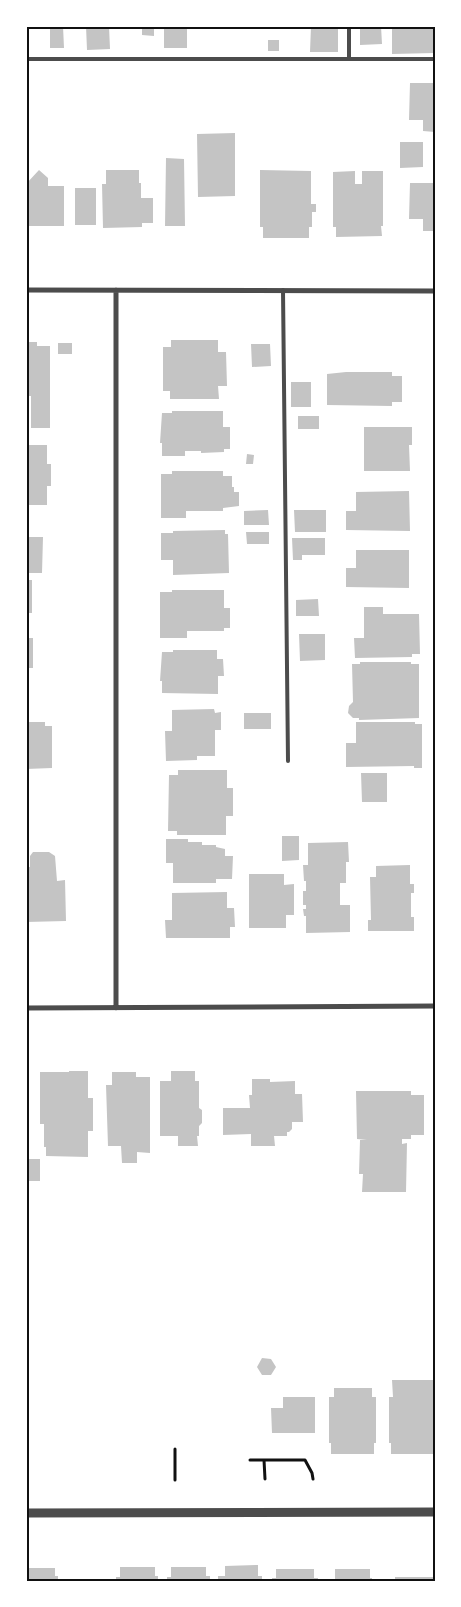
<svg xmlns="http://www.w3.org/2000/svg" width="461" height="1607" font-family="'DejaVu Sans',sans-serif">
<rect width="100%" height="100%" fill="#fff"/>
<!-- building -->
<path fill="#c4c4c4" d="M50,26H63L64,48H50Z
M86,26H109L110,49L87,50Z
M142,26H154V36L142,35Z
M164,26H187V48H164Z
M311,26H338V52H310Z
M360,26H381L382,44L360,45Z
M392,26H435V53L392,54Z
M268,40H279V51H268Z
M410,83H435V132L423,131V120H409Z
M235,133V196L198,197L197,134Z
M400,142H423V167L400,168Z
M166,158L184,159L185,226H165Z
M39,170L48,178V186H64V226H26V184Z
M106,170H139V183H141V198H153V223H142V227L103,228L102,184H106Z
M260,170L311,171V204H316V212H312V227H309V238H263V227H260Z
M355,171V184H362V171H383V226H381L382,236L336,237V227H333V172Z
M410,183H435V231H423V219H409Z
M75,188H96V225H75Z
M171,340H218V352H226L227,386H218L219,399H170V391H163V347H171Z
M26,342H37V346H50V428H31V396H26Z
M58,343H72V354H58Z
M251,344H270L271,366L252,367Z
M346,372H392V376H402V402H392V406L327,405V374Z
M291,382H311V407H291Z
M172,411H223V427H230V449H224V452L201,453V451H185V456H162V443H160L162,413H172Z
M298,416H319V429H298Z
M364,427H412V445H409L410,471H364Z
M29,445H47V464H51V486H47V505H29V515H26V448H29Z
M247,454L254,455L253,464H246Z
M172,471H223V476H232V487H234V492H239V506L223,508V511H186V518H161V474H172Z
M409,491L410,531L346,530V511H356V492Z
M268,510L269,525H244V511Z
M294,510H326V532H295Z
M225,530V534H228L229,573L173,575V560H161V533H173V531Z
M246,532H269V544H247Z
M26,537H43L42,573H26Z
M292,538H325V555H302V560H293Z
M356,550H409V588L346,587V568H356Z
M26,580H32V613H26Z
M172,590H224V608H230V628H224V631H187V638H160V592H172Z
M318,599L319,616H296V600Z
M364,607H383V614H419L420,654H412V657L355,658L354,638H364Z
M299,634H325V660L300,661Z
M26,638H33V668H26Z
M173,650H217V659H223L224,676H218V694L162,693V681H160L162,652H173Z
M360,662H411V664H419V718L359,720V718H353L348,713L349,706L353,702L352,664H360Z
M214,709L215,713L221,712V730H215V756H197V760L166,761L165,731H172V710Z
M244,713H271V729H244Z
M26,722H45V726H52V768L26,769Z
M356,722H415V724H422V768H414V766L346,767V743H356Z
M178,770H227V788H233V816H226V835H177V831H168L169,775H178Z
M361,773H387V802H362Z
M282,836H299V860L282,861Z
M166,839H188V842H202V845H216V847L225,849V856H233L232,879H216V883H173V863H166Z
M348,842L349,862H346V883H340V905H350V932L306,933V916H304L303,909H306V905H303V891H306V881H304L303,865H308V843Z
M33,852H49L55,856L57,881L65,880L66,921L26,922V867H30V856Z
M410,865V884H414V893H411V917H414V931H368V920H371L370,877H376V866Z
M249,874H284V885L294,884V915H286V928H249Z
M227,892V908H234L235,927H230V938H166L165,920H172V893Z
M69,1071H88V1098H93V1131H88V1157L46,1156V1147H44V1124H40V1072H69Z
M171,1071H195V1081H199V1108L202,1110V1123L199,1126V1136H197L198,1146H178V1136H160V1081H171Z
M112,1072H136V1077H150V1153L137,1152V1163H122L121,1146H108L106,1085H112Z
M252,1079H270V1082L295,1081V1094H302L303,1122H292V1129L289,1132H287V1136H274L275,1146H251V1134L223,1135V1108H250L249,1095H252Z
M356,1091H411V1095H424V1135H411V1139H402V1144L407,1143L406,1192H362L363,1174H359L360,1140H367L357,1139Z
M26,1159H40V1181H26Z
M262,1358L271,1359L276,1367L271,1375H262L257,1367Z
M392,1380H433L435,1382V1454H391V1443H389V1397H393Z
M334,1388H372V1397H376V1443H374V1454H331V1443H329V1397H334Z
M283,1397H315V1433H272L271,1408H283Z
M26,1398H29V1447H26Z
M258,1565V1576H262V1581H218V1576H225V1566Z
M120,1567H155V1576H158V1581H116V1577H120Z
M171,1567H206V1576H210V1581H167V1577H171Z
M26,1568H55V1576H58V1581H26Z
M276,1569H314V1578H318V1581H272V1578H276Z
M335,1569H370V1578H372V1581H334L335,1579Z
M395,1577H434V1581H395Z"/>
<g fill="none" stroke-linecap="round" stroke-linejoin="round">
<!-- path -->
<path stroke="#111" stroke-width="3" d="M175,1449V1480
M250,1460H305L312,1473L313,1479
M264,1460L265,1479"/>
<!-- service -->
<path stroke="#4c4c4c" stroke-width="4" d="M26,59H435
M349,59V26
M283,290L288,761"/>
<!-- minor -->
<path stroke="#4c4c4c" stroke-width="5" d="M26,290L435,291
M116,290V1008
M26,1008L435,1006"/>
<!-- tertiary -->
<path stroke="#4c4c4c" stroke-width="9" d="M26,1513L435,1512"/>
</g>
<!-- border -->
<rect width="461" height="1607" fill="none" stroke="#ffffff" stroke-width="55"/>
<rect x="28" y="28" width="406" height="1552" fill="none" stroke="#111" stroke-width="2"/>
</svg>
